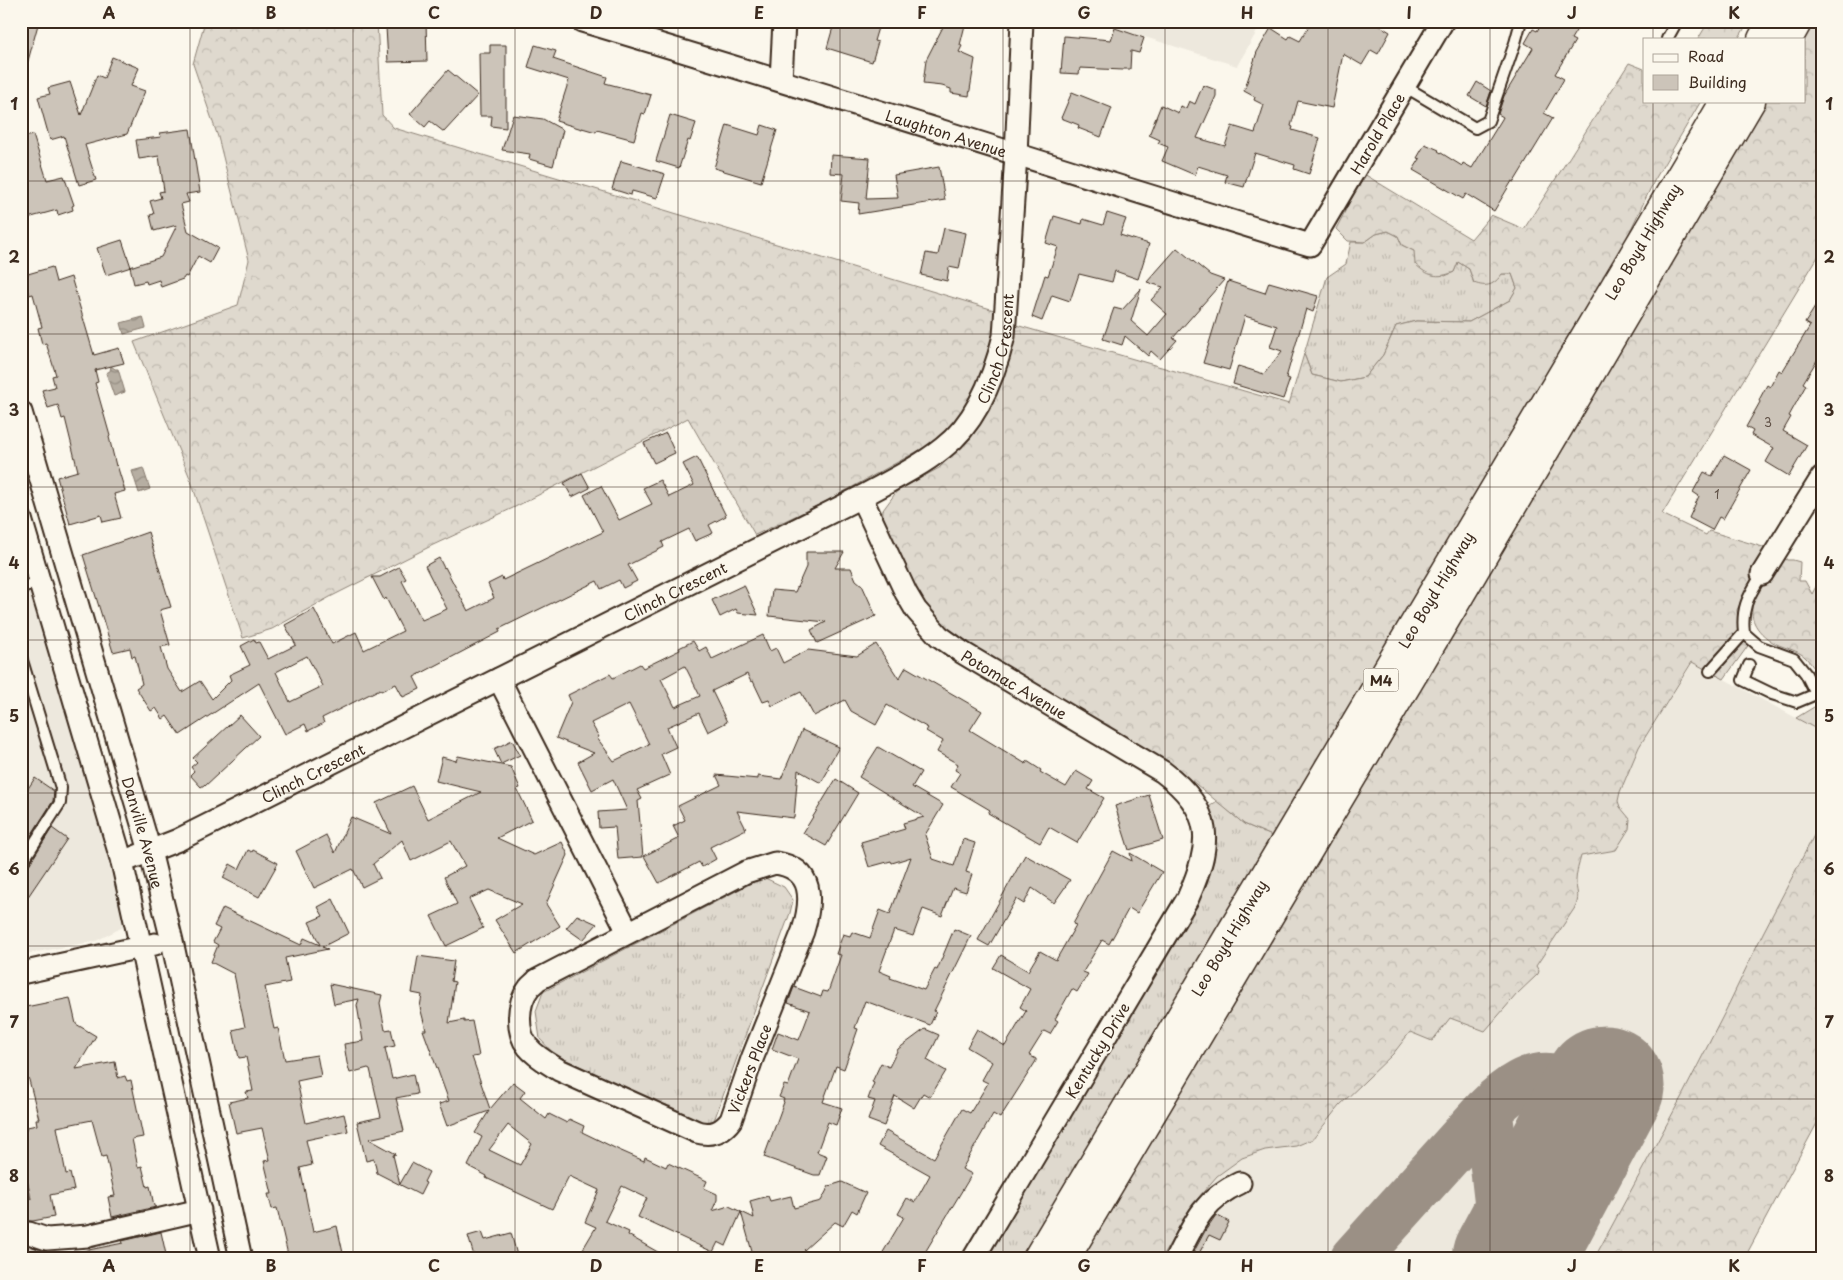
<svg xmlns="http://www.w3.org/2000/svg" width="1843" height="1280" font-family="'Playpen Sans',sans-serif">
<defs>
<pattern id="grass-tufts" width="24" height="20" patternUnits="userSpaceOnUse" patternTransform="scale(1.25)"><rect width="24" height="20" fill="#dfd9ce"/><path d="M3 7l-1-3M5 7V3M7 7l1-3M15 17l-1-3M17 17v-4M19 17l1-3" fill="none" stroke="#c0bab0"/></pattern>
<pattern id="forest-crowns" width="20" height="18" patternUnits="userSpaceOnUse" patternTransform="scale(1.25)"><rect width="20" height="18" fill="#dfd9ce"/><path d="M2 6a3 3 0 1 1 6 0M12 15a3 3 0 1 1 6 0" fill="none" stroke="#c0bab0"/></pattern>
<pattern id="water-waves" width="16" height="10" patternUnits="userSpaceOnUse" patternTransform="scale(1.25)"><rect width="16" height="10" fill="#b6aea2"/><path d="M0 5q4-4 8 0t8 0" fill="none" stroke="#958e83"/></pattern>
</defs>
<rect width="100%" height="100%" fill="#fbf7ec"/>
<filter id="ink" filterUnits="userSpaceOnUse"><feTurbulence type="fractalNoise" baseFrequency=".02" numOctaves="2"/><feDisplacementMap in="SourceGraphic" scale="10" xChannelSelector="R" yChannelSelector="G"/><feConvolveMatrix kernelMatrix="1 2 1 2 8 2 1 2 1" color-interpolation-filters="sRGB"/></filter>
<g filter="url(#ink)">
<!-- built -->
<path fill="#ede8dd" d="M1094,21H1263L1237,66Z
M21,562L128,905L123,927L96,941L21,955Z
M1693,662L1822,732V820L1763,933L1724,1014L1682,1096L1594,1259H1161L1192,1205L1217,1176L1242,1158L1265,1150L1306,1143L1319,1133L1339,1106L1393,1054L1410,1032L1517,994L1526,986L1538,969L1536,966L1576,906L1579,898L1576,887L1577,871L1581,856L1616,850L1630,819L1620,807L1618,801L1620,792L1639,747Z"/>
<!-- grass -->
<path fill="url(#grass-tufts)" stroke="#8d8276" d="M1388,231L1398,236L1402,245L1414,251L1445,276L1454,272L1458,262L1469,269L1474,283L1502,274H1512L1517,288L1510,300L1469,322L1416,321L1396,326L1383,355L1365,377L1341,382L1312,375L1304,354L1327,277L1346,264L1351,242H1365L1376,234Z
M1217,801L1244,824L1277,838L1023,1259H984L1203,885L1214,861L1215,842L1209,807Z
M763,877L784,887L793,900L790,913L712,1126L689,1118L554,1054L540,1039L536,1011L543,992Z"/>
<!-- forest -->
<path fill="url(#forest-crowns)" stroke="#8d8276" d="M205,21H377L382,115L394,128L994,310L993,341L976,391L957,418L936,441L827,501L755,535L688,418L513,508L433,545L330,597L272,629L243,638L190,478L134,342L238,305L249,260L218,137L193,64Z
M1709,21H1749L1738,39H1698Z
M1813,21H1822V250L1662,514L1706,535L1709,531L1773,550L1748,587L1737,610L1739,633L1750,643L1724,679L1692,662L1639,747L1620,792L1618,801L1620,807L1630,819L1629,829L1616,850L1581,856C1579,865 1576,872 1576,881C1576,892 1580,894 1576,906L1536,966L1539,971L1538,974L1517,994L1485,1031L1450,1018L1432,1041L1410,1032L1393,1054L1339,1106L1313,1139L1296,1146L1265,1150L1242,1158L1217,1176L1192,1205L1161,1259H1082L1766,101H1804V39H1803Z
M1629,63L1644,69V101H1701L1654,181L1598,298L1277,838L1244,824L1179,770L962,642L933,620L905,573L882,526L883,510L897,491L939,468L962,445L1002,378L1016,325L1289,404L1304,354L1312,375L1341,382L1365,377L1383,355L1396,326L1416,321L1469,322L1510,300L1517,288L1512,274H1502C1494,285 1487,288 1474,283L1469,269L1458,262L1454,272C1437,279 1428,276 1415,264L1414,251L1402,245L1398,236L1388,231L1376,234L1365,242L1348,241L1336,229L1364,174L1471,239L1491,215L1524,229Z
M1779,555L1787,560H1793L1800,562L1799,581H1805L1812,594L1820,579H1822V680C1817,673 1812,664 1806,658C1798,649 1781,648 1771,641C1732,614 1762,585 1779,555Z
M1822,706V732L1796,718L1814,707Z
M1822,820V1114L1744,1259H1594L1682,1096L1724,1014L1763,933Z"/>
<!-- water -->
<path fill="url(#water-waves)" stroke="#85796d" d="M143,317L146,328L124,334L121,323Z
M111,366L115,369H118L125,392L114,396L106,373L110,371Z
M143,468L150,489L139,493L132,471Z"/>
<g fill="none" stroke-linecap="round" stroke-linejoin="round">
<!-- taxiway -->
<path stroke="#9b9085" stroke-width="49" d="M1488,1110L1505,1259
M1354,1259L1488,1110C1507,1091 1531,1071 1559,1079C1573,1082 1585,1091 1598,1098"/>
<!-- runway -->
<path stroke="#9b9085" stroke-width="121" d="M1512,1259L1604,1086"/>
</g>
<!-- building -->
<path fill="#ccc4b9" stroke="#3b2a1e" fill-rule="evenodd" d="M21,21H39L26,68L21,67Z
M390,21H426L427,61L388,62L386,27L390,26Z
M849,21H880L874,41L878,42L872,62L827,48L833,27L847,25Z
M946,21H966L960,45L962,46L959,52L975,59L969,96L951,93V89L942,86L923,84L926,60Z
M1312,21H1372L1390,32L1378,54L1371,50L1362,65L1343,54L1332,108L1298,101L1291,126L1293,127L1292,130L1320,138L1309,174L1294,169L1295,165L1255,153L1244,187L1225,182L1227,175L1198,166L1195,175L1162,161L1168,147L1158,143L1160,140L1149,135L1161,105L1178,113L1180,106L1186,108L1189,101L1195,104L1203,85L1216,90V96L1197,138L1225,146L1232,126L1255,133L1264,105L1254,100L1255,97L1244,91L1257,52L1271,28L1288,39L1290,36L1300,41Z
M1543,21H1582L1571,39L1575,41L1555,74L1564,79L1544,113L1553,118L1514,182L1512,181L1494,211L1466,194L1463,199L1413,170L1420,159L1417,158L1425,144L1439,150L1438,151L1462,166L1463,163L1472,168L1502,119L1503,117L1498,114L1504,96L1533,48L1525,43L1533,29L1537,31Z
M1115,28L1144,38L1139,53L1131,51L1130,69H1124L1123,70L1080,68L1079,74L1061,73L1064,36L1111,40Z
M490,45H506V128L491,126L492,116H480L479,53H490Z
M535,45L556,51L553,59L607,77L605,83L651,95L645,114L642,113L634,140L597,130L596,132L582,128V129L556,121L569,80L528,67Z
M112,57L139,68L131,86L145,91L127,134L85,145L96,180L79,185L64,136L50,140L38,97L50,94L48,88L70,82L81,115L97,75L104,78Z
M448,70L478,95L444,132L430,121L425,127L410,114Z
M1477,82L1491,91L1486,106L1469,96Z
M1072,92L1112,108L1101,137L1078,128L1079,125L1061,118Z
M513,115L543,119L563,130L553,166L529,159L530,154L502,150Z
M670,115L696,123L690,141L688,140L679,168L656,161Z
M727,125L759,135L762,125L777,130L761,182L714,168Z
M190,129L200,192L186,194L189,202L181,204L188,231L218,248L210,263L198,256L187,277L185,276L183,279L161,287L159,280L147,284L146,281L134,284L130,267L161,257L177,225L154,231L150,215L154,214L150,201L161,198L159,192L164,191L159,156L139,159L136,140L161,137L160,133Z
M33,135L47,180L64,176L74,205L72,206L73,210L58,215L57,210L24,219L21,211V138Z
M831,155L870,158L866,199L898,198L894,175L939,167L945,200L858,214L859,203L841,201L844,174L830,173Z
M621,161L665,174L657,198L632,191L631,195L612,189Z
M1107,213L1126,219L1120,235L1149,244L1138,279L1115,271L1112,282L1079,274L1070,301L1052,295L1042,321L1032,317L1045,275L1048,276L1058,247L1046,243L1054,216L1082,224L1083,219L1103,225Z
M944,228L966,233L959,269L949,267L947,281L921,275L926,253L938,255Z
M122,240L131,267L106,275L97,248Z
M1177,248L1210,275L1224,280L1173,338L1177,340L1160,359L1151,351L1148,356L1125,336L1122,345L1103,339L1114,308L1122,310L1141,289L1131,321L1148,336L1167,314L1151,300L1163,287L1147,282Z
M52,267L56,282L71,277L94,355L119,348L124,363L95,370L98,382L95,383L110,436L109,437L116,466L117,465L125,491L114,494L121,518L103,522L101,515L70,524L57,477L78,471L65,418L62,419L58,405L48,408L42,390L55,387L52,376L56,375L46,343L42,344L38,328L42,327L33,294L29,295L27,289L25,290L21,277V276Z
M1228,281L1265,293L1269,282L1318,296L1313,312L1306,309L1286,378L1290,379L1283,399L1233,384L1238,366L1264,374L1282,351L1270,347L1277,326L1245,316L1229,370L1203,363Z
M1822,296V352L1803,383L1806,385L1789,416L1791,417L1783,431L1807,445L1789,476L1766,462L1774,448L1751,435L1753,431L1746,427L1760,402L1759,400L1767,385L1770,387L1779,370L1782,372L1810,326L1805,323Z
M666,433L675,453L654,463L644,443Z
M1724,455L1751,470L1723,519L1719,517L1712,530L1689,518L1699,496L1693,492L1704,472L1712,476Z
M697,457L726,516L709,525L713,533L695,541L689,529L662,542L664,547L628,565L637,581L623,588L619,580L601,589L597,581L499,629L500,632L414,677L420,689L403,697L396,684L381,691L380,689L322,718L324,723L308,731L305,724L285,734L259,683L180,735L167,716L163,719L156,708L151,711L136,688L142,684L135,656L132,657L130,648L113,652L83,555L148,532L171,607L160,610L170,645L161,647L167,669L182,692L200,681L212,699L231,680L229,675L250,665L241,646L254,639L256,643L259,642L268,659L296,645L285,625L314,609L332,644L356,632L364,650L403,631L386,598L384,600L372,577H380L399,567L406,579L402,581L422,620L447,609L425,566L439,558L444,568L445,567L468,611L494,598L488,584L502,577L503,580L603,532L584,495L601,486L619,520L652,504L643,488L660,480L669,497L694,485L683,464ZM307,656L323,686L290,702L276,672Z
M582,473L590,488L572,497L564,483Z
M806,552H844L835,568H851L856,580L862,585L876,616L817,643L811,630L826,622L769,616L772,590L795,592L806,567Z
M744,585L758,615L738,613L736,609L720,617L712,600Z
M763,635L770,651L776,648L783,663L808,650L857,656L876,644L899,679L906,667L982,711L970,730L1026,764L1027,761L1041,770L1040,772L1066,787L1076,771L1093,781L1088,789L1104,798L1077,843L1049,827L1040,843L988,813L990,810L951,787L960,773L955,770L958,764L937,752L943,741L926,731L928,728L887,705L876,725L851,711L845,700L814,716L801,692L772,706L769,700L763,702L753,681L751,682L747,674L712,691L727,722L708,732L699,713L667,727L676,747L661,754L670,775L637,790L642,799L638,801L643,857L618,859L615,827L599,828L598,812L627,810L613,779L592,790L578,762L594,753L556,738L571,702L568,695L610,674L613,678L640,664L643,668L680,650L679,648L693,641L699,651L706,647L712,659ZM685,666L700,696L675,707L661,679ZM629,704L649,744L614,761L597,738L599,737L591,723Z
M240,715L259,736L205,786L204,785L201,787L190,775L194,771L191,767L197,762L193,758Z
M802,730L839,747L827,768L829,769L821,783L798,770L794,818L737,811L746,829L710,847L716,859L702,867L699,862L659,883L644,856L679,838L673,826L685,820L678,806L721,785L716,775L758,779V776L781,779Z
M512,740L520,755L501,764L494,749Z
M878,747L921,772L912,787L943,805L925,835L933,859L954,866L963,839L975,843L966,872L972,874L966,892L953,888L942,916L923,909L913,936L894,930L879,971L891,976L890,978L924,990L935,969L937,970L954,929L971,936L934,1011L936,1012L930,1025L865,1001L855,1028L858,1029L844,1069L836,1066L823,1102L842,1108L836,1125L828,1122L817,1152L827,1156L820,1175H814L764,1157L784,1102L783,1101L784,1099L779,1097L784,1085L788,1086L798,1059L772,1049L778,1032L799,1040L810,1011L788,1003L794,987L821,997L823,991L828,992L841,955L836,954L843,934L850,936L852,932L870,938L880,910L890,914L911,857L892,863L891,861L869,867L861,842L905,829L903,823L924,817L859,777Z
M458,756L511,767L520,788L517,789L532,820L497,838L534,855L562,842L568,855L546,904L560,926L516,953L495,920L522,904L489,890L469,899L483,928L446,946L431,916L457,904L444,877L465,866L451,841L411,861L402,840L373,864L380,878L362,887L353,869L314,888L296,851L326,835L335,853L351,817L391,834L376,803L412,786L428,819L481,792L436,781L442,757L456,761Z
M35,778L54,791L53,801L21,851V799Z
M836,779L858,793L826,846L803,833Z
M1149,795L1163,840L1129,850L1115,806Z
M52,828L67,839L21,907V871L27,868Z
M248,850L252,852L253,850L278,863L259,897L223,878L230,864L239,869Z
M1113,851L1132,861L1130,853L1162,872L1137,913L1129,908L1109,944L1102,940L1083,972L1088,974L1077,992L1072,989L1055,1019L1058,1021L1050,1034L1044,1031L1029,1055L1036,1059V1061L1000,1118L993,1114L962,1169L972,1174L921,1259H879L904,1217L898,1214L907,1198L915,1202L930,1175L878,1146L886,1131L934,1158L962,1109L970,1113L988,1083L982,1080L992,1062L967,1047L977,1029L1005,1046L1026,1011L1020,1007L1030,989L993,968L1001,955L1028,971L1040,951L1056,960L1076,925L1073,924Z
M1025,855L1070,880L1054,903L1032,888L1024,904L1016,899L989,946L978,940Z
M333,899L349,933L322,947L328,949L285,958L290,982L265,987L274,1029L278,1028L285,1060L317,1055L321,1076L297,1081L306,1123L344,1114L348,1131L306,1140L312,1165L300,1168L313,1232L337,1226L343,1253L317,1259H289L277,1208L272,1209L268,1194H272L264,1161L270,1160L262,1128L236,1133L229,1102L248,1098L246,1092L253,1091L246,1057L239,1058L233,1030L245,1027L234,974L211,962L218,945L213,942L220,929L214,926L223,908L301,945L304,938L320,945L309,922L323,916L318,907Z
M577,915L597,924L583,940L566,928Z
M418,956L454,961L451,981L455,982L449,1023L464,1020V1022L472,1021L479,1056L472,1057L490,1109L513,1082L525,1091L520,1098L546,1119L549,1114L567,1123L569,1119L584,1126L582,1132L619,1150L644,1161L645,1157L666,1167L668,1163L707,1181L704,1188L717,1194V1200L712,1211L729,1206L754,1218L750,1201L768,1196L770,1201L791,1196L794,1208L821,1201L829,1186L842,1182L866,1193L857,1213L852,1210L843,1226L835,1222L804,1250L818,1259H754L741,1212L726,1246L718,1242L713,1252L638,1217L647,1198L622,1186L605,1221L629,1232L628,1235L670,1259H577L596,1227L585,1222L599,1190L569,1176L552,1209L486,1178L487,1176L468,1166L482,1137L475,1133L489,1111L447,1126L439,1104L449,1101L423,1030H426L420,1007L422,995L412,993ZM508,1125L532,1144L520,1165L489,1150Z
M330,984L382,995L380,1003L385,1030L391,1029L395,1046L385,1048L392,1079L413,1074L417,1094L396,1098L404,1131L369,1139L396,1154L393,1155L400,1184L412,1163L429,1172L424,1182L426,1183L420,1195L377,1173L374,1159L366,1161L357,1122L381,1117L370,1069L368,1068L350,1073L347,1063L344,1044L363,1041L357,1005L359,999L334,1004Z
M70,998L76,1024L96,1036L76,1069L115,1062L118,1078L125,1076L127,1081L131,1080L143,1137L132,1139L138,1167L142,1166L147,1187L150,1186L154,1206L156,1207L112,1217L108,1197L115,1196L106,1156L102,1157L92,1120L57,1127L66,1174L70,1173L74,1190L50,1195L54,1217L33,1221H26L21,1223V1194L31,1199L21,1150V1141L27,1127L37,1125L36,1119H39L29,1080L28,1078L21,1080V1008Z
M925,1029L939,1035L927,1060L946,1071L930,1097L923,1093L914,1108L895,1096L884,1126L868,1120L875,1101L868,1099L874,1083L872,1082L881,1063L889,1067L898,1049Z
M1216,1215L1229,1222L1220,1240L1209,1235L1196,1259H1190L1205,1231Z
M161,1232L167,1259H80L79,1252L123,1243L122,1241Z
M482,1232L485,1240L511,1233L518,1259H475L468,1236Z
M21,1242L40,1250L55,1259H21Z"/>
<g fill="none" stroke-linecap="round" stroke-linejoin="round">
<defs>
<path id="service" d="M1667,39L1677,21
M1404,86L1475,128L1488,121L1515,43L1521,21
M1762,574C1749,596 1741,606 1744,633L1759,646L1794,659L1806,674L1816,694L1822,697
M21,589L39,580
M21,657L61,788L60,803L21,864
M1749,665L1743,680L1772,694L1797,702L1816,694
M1710,671L1744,633"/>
<g id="minor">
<path id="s1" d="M582,21C825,93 1067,171 1310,245L1443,21"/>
<path d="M781,80L784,21"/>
<path id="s2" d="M21,412L150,851L172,941L241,1259"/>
<path id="s3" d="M861,497L906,593L916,610L939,636L963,653L1163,772C1215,811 1212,843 1188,898L973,1259"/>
<path d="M21,519L122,862L210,1259"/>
<path d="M1762,574L1822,477"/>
<path d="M499,679L628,932"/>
<path id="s4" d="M122,862L178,840L861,497C888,482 918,468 943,448C977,422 994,377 1004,336L1016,155L1022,21"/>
<path d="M775,863C815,868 812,901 803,931L752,1059L731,1120C722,1132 712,1136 697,1132L559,1070C548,1063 536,1057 528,1047C516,1032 517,1003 529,988C531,985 535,983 537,980L746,872Z"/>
<path d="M21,973L155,944"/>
<path d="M29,1233L47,1239L88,1236L200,1210"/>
<path d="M1176,1259C1193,1225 1203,1199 1240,1183"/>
</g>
<g id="motorway">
<path d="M1762,39L1772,21"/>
<path d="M1788,39L1798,21"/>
<path id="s5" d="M1037,1259L1725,101"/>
<path d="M1065,1259L1421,661L1751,101"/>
</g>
</defs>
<!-- service casing -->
<use href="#service" stroke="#3b2a1e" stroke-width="14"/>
<!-- minor casing -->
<use href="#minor" stroke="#3b2a1e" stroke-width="25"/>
<!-- motorway casing -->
<use href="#motorway" stroke="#3b2a1e" stroke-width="31"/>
<!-- service -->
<use href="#service" stroke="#fbf7ec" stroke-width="10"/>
<!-- minor -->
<use href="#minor" stroke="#fbf7ec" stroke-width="21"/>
<!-- motorway -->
<use href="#motorway" stroke="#fbf7ec" stroke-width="28"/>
</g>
</g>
<!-- grid -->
<path fill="none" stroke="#3b2a1e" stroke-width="1" stroke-opacity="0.55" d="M190,21V1259M353,21V1259M515,21V1259M678,21V1259M840,21V1259M1003,21V1259M1165,21V1259M1328,21V1259M1490,21V1259M1653,21V39M1653,101V1259M21,181H1822M21,334H1822M21,487H1822M21,640H1822M21,793H1822M21,946H1822M21,1099H1822"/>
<g text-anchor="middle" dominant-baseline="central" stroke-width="4" stroke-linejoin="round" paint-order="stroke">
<!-- number labels -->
<g font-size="12" fill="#5f5045">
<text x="1768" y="422">3</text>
<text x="1717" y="494">1</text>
</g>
<!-- shield labels -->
<rect fill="#fbf7ec" stroke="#75685c" stroke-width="1" x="1363.5" y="668.5" width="35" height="23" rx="4"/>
<g font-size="14" font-weight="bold" fill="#3b2a1e">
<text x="1381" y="680">M4</text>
</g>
<!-- street labels -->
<g font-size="15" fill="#3b2a1e" stroke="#fbf7ec">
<text stroke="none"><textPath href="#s1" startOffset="381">Laughton Avenue</textPath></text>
<text stroke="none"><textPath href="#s1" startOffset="892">Harold Place</textPath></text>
<text stroke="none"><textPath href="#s5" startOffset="1184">Leo Boyd Highway</textPath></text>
<text stroke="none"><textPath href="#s4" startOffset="1036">Clinch Crescent</textPath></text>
<text stroke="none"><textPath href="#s5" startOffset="779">Leo Boyd Highway</textPath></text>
<text stroke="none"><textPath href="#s4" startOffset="616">Clinch Crescent</textPath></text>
<text stroke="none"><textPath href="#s3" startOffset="250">Potomac Avenue</textPath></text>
<text stroke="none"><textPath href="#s4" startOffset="211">Clinch Crescent</textPath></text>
<text stroke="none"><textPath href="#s2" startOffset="438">Danville Avenue</textPath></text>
<text stroke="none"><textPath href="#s5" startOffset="374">Leo Boyd Highway</textPath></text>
<text transform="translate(1097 1050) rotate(-59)">Kentucky Drive</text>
<text transform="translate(749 1069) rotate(-69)">Vickers Place</text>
</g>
</g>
<!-- margin -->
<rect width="1843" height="1280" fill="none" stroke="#fbf7ec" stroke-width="55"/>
<!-- legend -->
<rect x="1643" y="38" width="162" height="65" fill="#fbf7ec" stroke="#aea59a"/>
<rect x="1653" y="54" width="25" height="8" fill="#fbf7ec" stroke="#aea59a"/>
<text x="1688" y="62" font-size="15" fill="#3b2a1e">Road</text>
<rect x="1653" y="75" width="25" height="15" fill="#ccc4b9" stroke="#aea59a"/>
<text x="1688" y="88" font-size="15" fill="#3b2a1e">Building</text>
<rect x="28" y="28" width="1788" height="1224" fill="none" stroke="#3b2a1e" stroke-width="2"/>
<g font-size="16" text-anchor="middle" font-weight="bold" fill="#3b2a1e">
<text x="109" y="19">A</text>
<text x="271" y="19">B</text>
<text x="434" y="19">C</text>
<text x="596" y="19">D</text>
<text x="759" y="19">E</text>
<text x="922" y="19">F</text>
<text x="1084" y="19">G</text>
<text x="1247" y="19">H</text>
<text x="1409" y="19">I</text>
<text x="1572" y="19">J</text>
<text x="1734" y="19">K</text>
<text x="14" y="110">1</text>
<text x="1829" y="110">1</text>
<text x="14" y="263">2</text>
<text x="1829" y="263">2</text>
<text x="14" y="416">3</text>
<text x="1829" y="416">3</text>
<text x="14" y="569">4</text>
<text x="1829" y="569">4</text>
<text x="14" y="722">5</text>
<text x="1829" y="722">5</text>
<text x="14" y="875">6</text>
<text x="1829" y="875">6</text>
<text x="14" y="1028">7</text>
<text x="1829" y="1028">7</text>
<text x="14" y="1182">8</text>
<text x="1829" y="1182">8</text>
<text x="109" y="1272">A</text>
<text x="271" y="1272">B</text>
<text x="434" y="1272">C</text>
<text x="596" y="1272">D</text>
<text x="759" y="1272">E</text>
<text x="922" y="1272">F</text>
<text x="1084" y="1272">G</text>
<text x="1247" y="1272">H</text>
<text x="1409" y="1272">I</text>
<text x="1572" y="1272">J</text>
<text x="1734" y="1272">K</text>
</g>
</svg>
